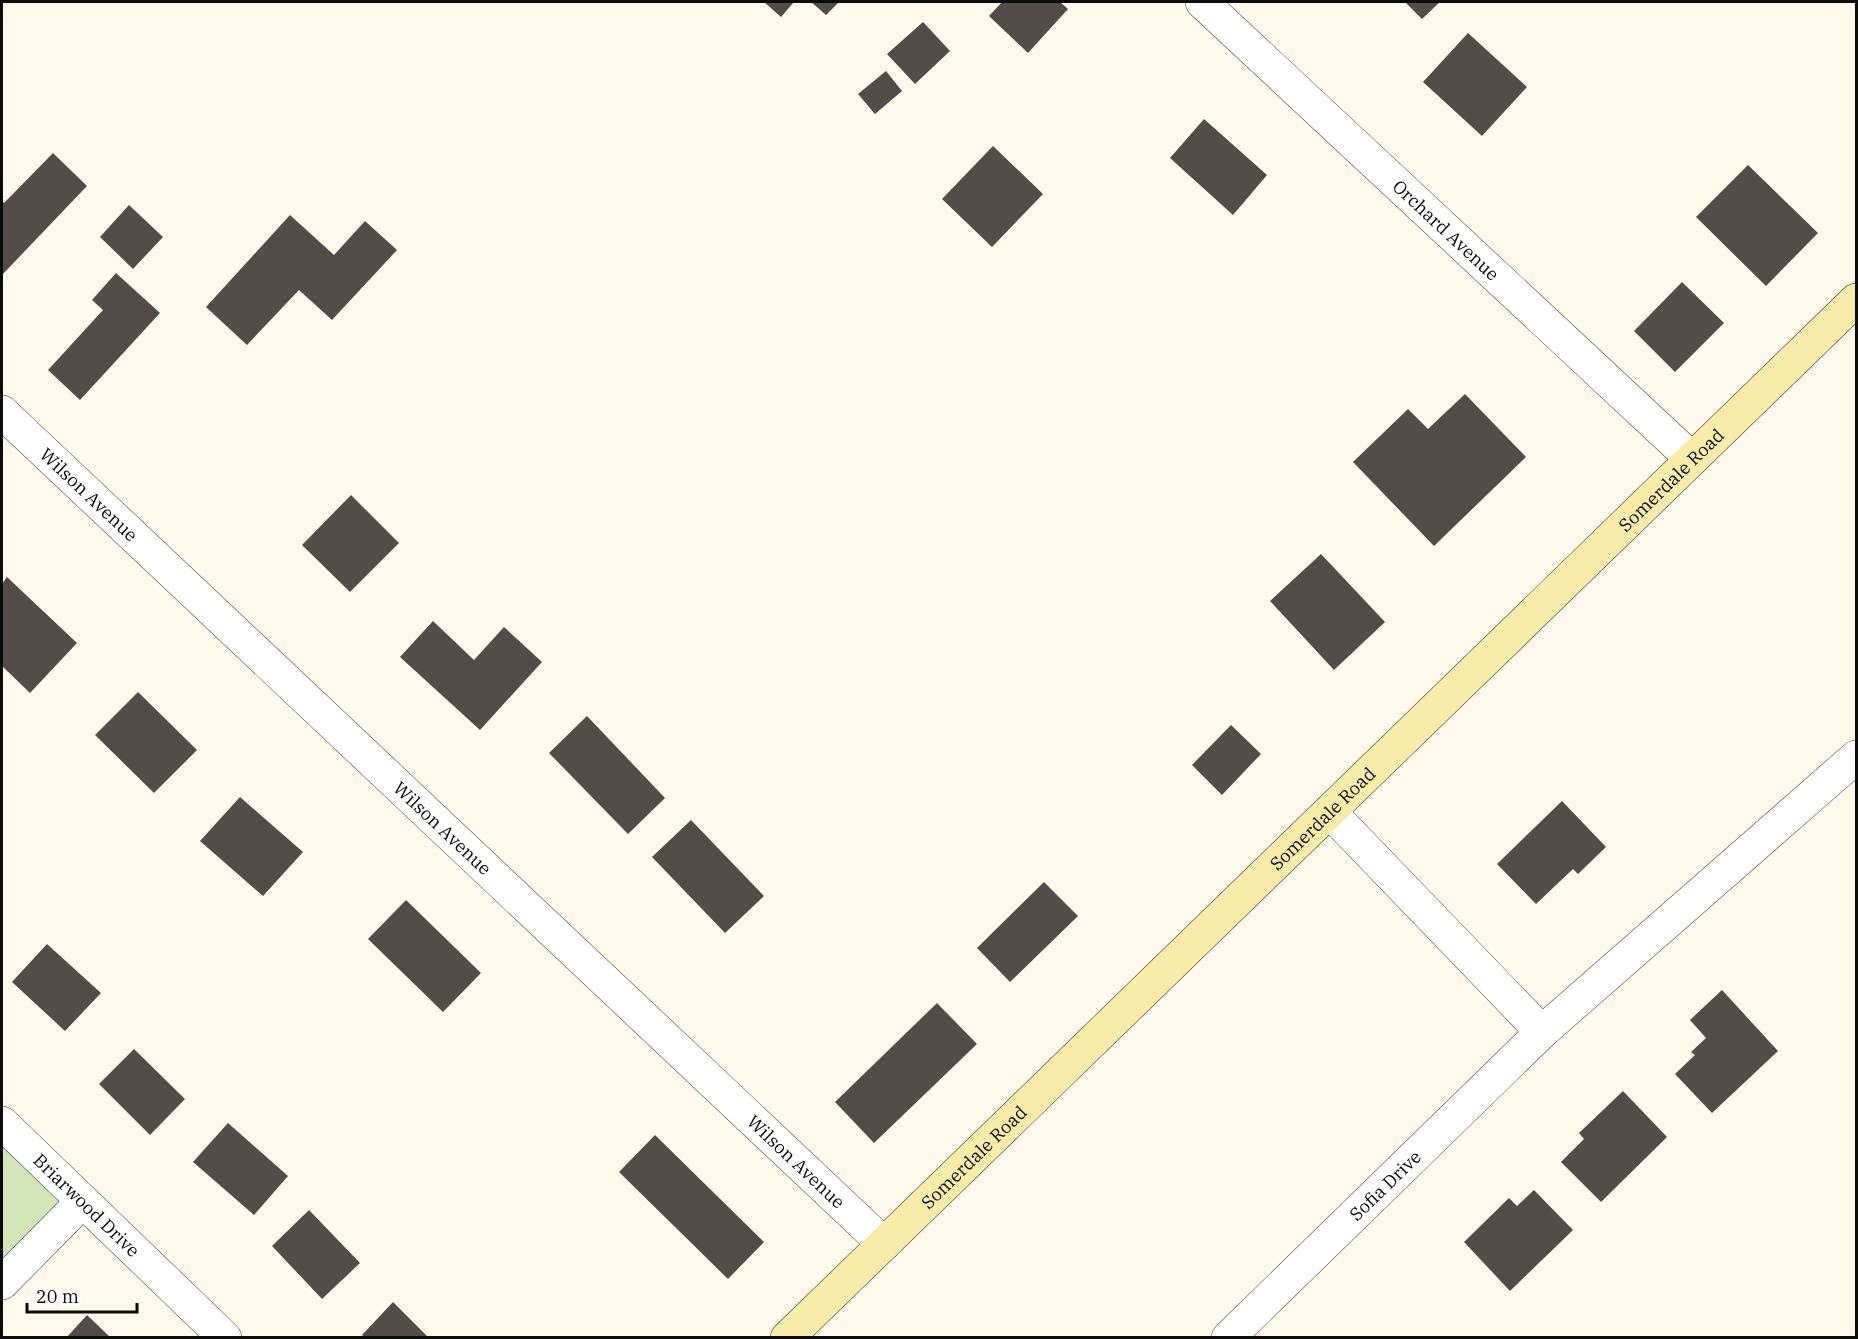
<svg xmlns="http://www.w3.org/2000/svg" width="1858" height="1339" font-family="'IBM Plex Serif',serif">
<rect width="100%" height="100%" fill="#fef9eb"/>
<!-- green -->
<path fill="#d2e5b8" d="M2,1123L83,1201L2,1283Z"/>
<!-- building -->
<path fill="#534c49" d="M764,2H794L781,17Z
M811,2H839L826,15Z
M1002,2H1060L1068,9L1028,53L989,16Z
M1405,2H1440L1422,19Z
M923,22L950,51L915,84L887,54Z
M1468,33L1527,87L1482,136L1423,82Z
M886,71L902,91L875,114L858,94Z
M1204,119L1267,175L1233,215L1170,158Z
M993,146L1043,194L992,247L942,199Z
M53,153L87,186L2,275V201L4,203Z
M1748,165L1818,233L1766,286L1696,217Z
M129,205L163,237L133,269L100,237Z
M290,215L334,255L365,221L397,250L332,320L299,290L247,345L206,307Z
M116,273L160,313L80,400L48,370L103,310L92,300Z
M1682,282L1724,323L1675,372L1634,331Z
M1465,394L1526,457L1434,546L1353,462L1408,409L1428,429Z
M351,495L399,543L350,592L302,545Z
M1321,554L1385,622L1334,670L1270,601Z
M7,577L77,643L30,693L2,666V584Z
M433,621L474,660L504,627L542,662L480,730L400,657Z
M138,692L197,750L154,793L95,735Z
M587,716L665,798L628,834L549,753Z
M1231,725L1261,754L1222,795L1192,765Z
M240,797L303,852L263,896L200,841Z
M1562,801L1606,847L1578,874L1573,869L1536,904L1497,864Z
M691,820L764,896L725,933L652,857Z
M1044,882L1078,916L1010,982L977,948Z
M406,900L481,973L443,1012L368,939Z
M47,944L101,993L65,1031L12,982Z
M1722,990L1778,1051L1712,1113L1675,1074L1695,1055L1691,1052L1706,1038L1690,1020Z
M937,1003L977,1044L874,1143L835,1102Z
M134,1049L185,1099L150,1135L99,1084Z
M1623,1091L1667,1137L1601,1202L1561,1162L1584,1139L1579,1133Z
M228,1123L288,1176L254,1215L193,1162Z
M655,1135L764,1242L728,1279L619,1172Z
M1534,1190L1573,1230L1510,1291L1464,1242L1509,1198L1517,1206Z
M309,1210L360,1263L322,1299L272,1246Z
M393,1302L429,1338H365L362,1335Z
M87,1315L111,1338H66Z"/>
<g fill="none" stroke-linecap="round" stroke-linejoin="round">
<defs>
<g id="minor">
<path id="s1" d="M1202,2L1692,459"/>
<path id="s2" d="M2,412L884,1244"/>
<path d="M1330,812L1542,1032"/>
<path id="s3" d="M2,1123L225,1338"/>
<path d="M2,1283L83,1201"/>
<path id="s4" d="M1228,1338L1542,1032L1856,757"/>
</g>
<g id="secondary">
<path id="s5" d="M787,1338L1856,300"/>
</g>
</defs>
<!-- minor casing -->
<use href="#minor" stroke="#3e3e3e" stroke-width="34"/>
<!-- secondary casing -->
<use href="#secondary" stroke="#2d2d2d" stroke-width="34"/>
<!-- minor -->
<use href="#minor" stroke="#fff" stroke-width="33"/>
<!-- secondary -->
<use href="#secondary" stroke="#f9ecab" stroke-width="33"/>
</g>
<g text-anchor="middle" dominant-baseline="central" stroke-width="6" stroke-linejoin="round" paint-order="stroke">
<!-- street labels -->
<g font-size="18" fill="#0b0b0b" stroke="#fff">
<text stroke="none"><textPath href="#s1" startOffset="334">Orchard Avenue</textPath></text>
<text stroke="none"><textPath href="#s5" startOffset="1232">Somerdale Road</textPath></text>
<text stroke="none"><textPath href="#s2" startOffset="120">Wilson Avenue</textPath></text>
<text stroke="none"><textPath href="#s5" startOffset="746">Somerdale Road</textPath></text>
<text stroke="none"><textPath href="#s2" startOffset="606">Wilson Avenue</textPath></text>
<text stroke="none"><textPath href="#s5" startOffset="260">Somerdale Road</textPath></text>
<text stroke="none"><textPath href="#s2" startOffset="1092">Wilson Avenue</textPath></text>
<text stroke="none"><textPath href="#s4" startOffset="219">Sofia Drive</textPath></text>
<text stroke="none"><textPath href="#s3" startOffset="118">Briarwood Drive</textPath></text>
</g>
</g>
<!-- border -->
<rect width="1858" height="1339" fill="none" stroke="#0b0b0b" stroke-width="6"/>
<!-- scale -->
<path d="M27 1303v9h110v-9" fill="none" stroke="#0b0b0b" stroke-width="3"/>
<text x="36" y="1303" font-size="18" fill="#0b0b0b" stroke="#ffffff" stroke-width="4.5" paint-order="stroke">20 m</text>
</svg>
